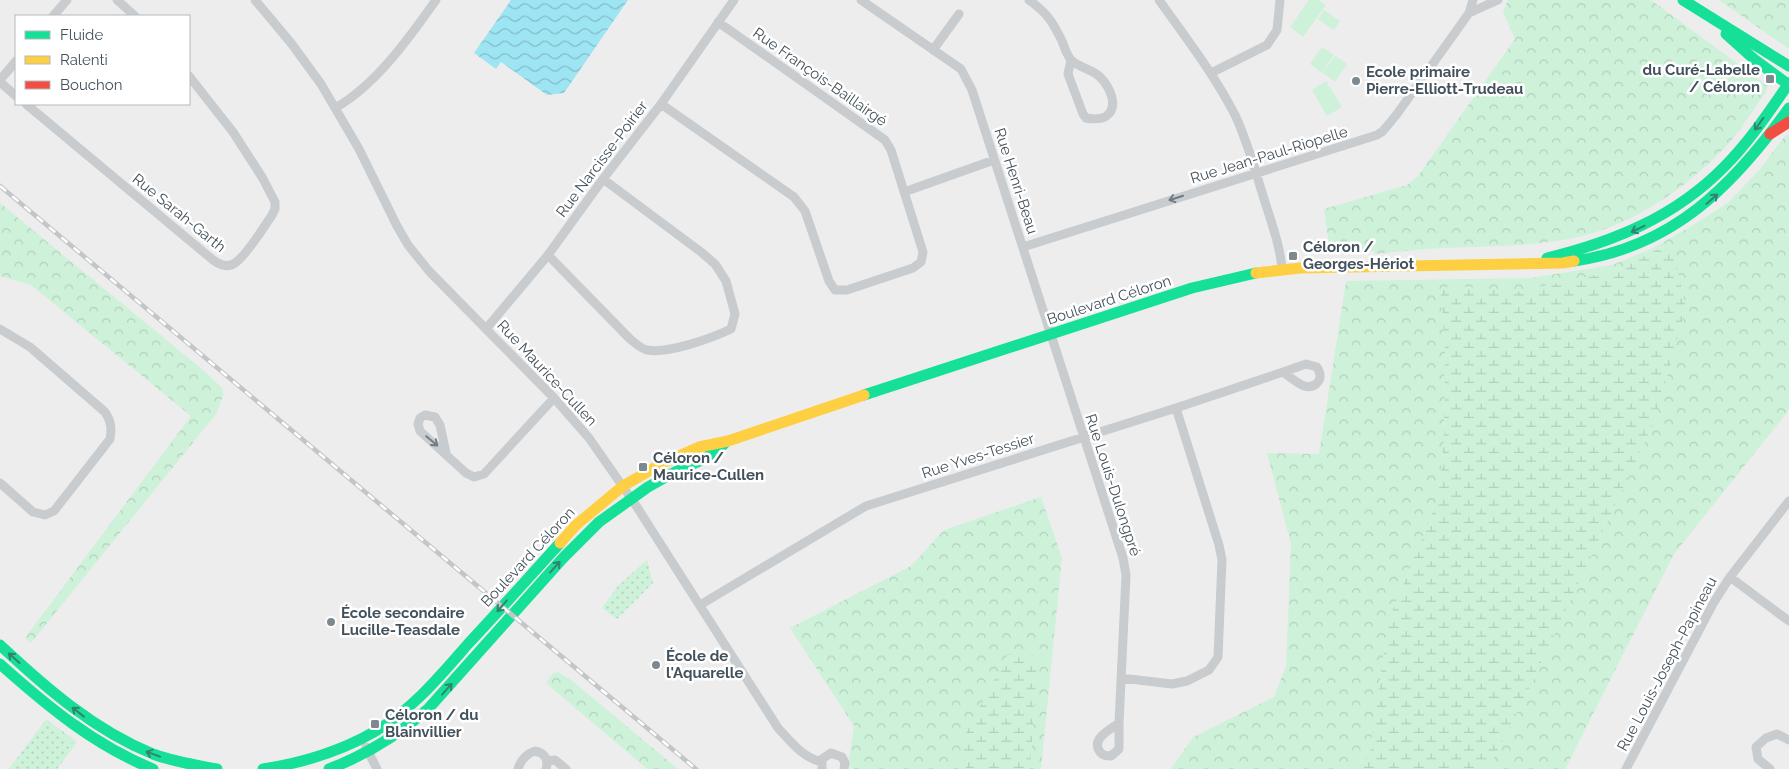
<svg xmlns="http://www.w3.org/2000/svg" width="1789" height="769" font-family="Raleway,sans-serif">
<defs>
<pattern id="grass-tufts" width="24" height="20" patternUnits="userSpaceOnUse" patternTransform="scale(1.25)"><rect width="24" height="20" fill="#cef1da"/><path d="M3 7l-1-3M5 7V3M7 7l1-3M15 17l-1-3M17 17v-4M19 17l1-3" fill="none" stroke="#b2d0be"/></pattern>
<pattern id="forest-crowns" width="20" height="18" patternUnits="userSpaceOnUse" patternTransform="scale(1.25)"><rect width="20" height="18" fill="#cef1da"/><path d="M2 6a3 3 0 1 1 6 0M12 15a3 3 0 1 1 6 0" fill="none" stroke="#b2d0be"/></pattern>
<pattern id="wetland-marsh" width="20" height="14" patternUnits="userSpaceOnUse" patternTransform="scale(1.25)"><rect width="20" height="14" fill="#cef1da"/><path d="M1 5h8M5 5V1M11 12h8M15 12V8" fill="none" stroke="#b2d0be"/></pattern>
<pattern id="park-dots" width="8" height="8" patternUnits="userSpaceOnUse" patternTransform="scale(1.25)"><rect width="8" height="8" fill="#cef1da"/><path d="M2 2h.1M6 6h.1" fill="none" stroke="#b2d0be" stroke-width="1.8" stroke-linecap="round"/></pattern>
<pattern id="water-waves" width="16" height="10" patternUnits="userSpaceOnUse" patternTransform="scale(1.25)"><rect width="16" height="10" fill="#9ee5f3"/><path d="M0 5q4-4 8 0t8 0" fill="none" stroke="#82bcc8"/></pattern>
</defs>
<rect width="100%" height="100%" fill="#eeeded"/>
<!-- grass -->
<path fill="url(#grass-tufts)" d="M46,719L77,742L75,745L44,722Z"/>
<!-- forest -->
<path fill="url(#forest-crowns)" d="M1508,0H1651L1768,86L1765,93C1754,109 1743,127 1730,142C1693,182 1646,217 1593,233C1548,247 1489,246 1442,248C1420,249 1397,252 1374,254L1375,251L1330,252L1324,209L1407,185L1418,176L1515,39L1503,12Z
M1719,0H1789V49Z
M1789,134V410L1674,554L1565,769H1488L1525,697L1656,418L1664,246L1615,271L1516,292L1465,287L1442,288L1441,295L1445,346L1444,441L1438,498L1388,622L1370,755L1354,769H1171L1193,737L1274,697L1286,666L1291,544L1267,453L1319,454L1346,281L1530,278L1612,265L1649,250L1690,227L1729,202L1760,169L1784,137Z
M0,203L209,375L223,389V396L216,414L31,643L25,638L191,416L31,285L0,276Z
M1041,497L1062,558L1041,769H1030L1038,656L963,739L966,769H853L848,765L854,726L790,628L911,566L944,530Z
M558,672L570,679L678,769H647L546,683L553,673Z"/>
<!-- wetland -->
<path fill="url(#wetland-marsh)" d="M1664,246L1676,263L1686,307L1656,418L1525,697L1488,769H1354L1370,755L1388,622L1438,498L1444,441L1445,346L1441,295L1443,287H1465L1516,292L1615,271Z
M1008,654L1038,656L1030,769H966L963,739Z"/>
<!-- park -->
<path fill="url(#park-dots)" d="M647,560L653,583L617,619L602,608L618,586Z
M44,722L75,745L57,769H9Z"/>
<!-- pitch -->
<path fill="#cef1da" d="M1309,0H1318L1326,5L1303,37L1290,27Z
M1324,10L1340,21L1334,30L1318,19Z
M1322,47L1334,55L1322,73L1310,64Z
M1335,56L1347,64L1335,82L1323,73Z
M1326,81L1342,107L1327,116L1312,90Z"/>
<!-- water -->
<path fill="url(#water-waves)" d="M511,0H628L564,93L547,95L501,62L496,69L474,53Z"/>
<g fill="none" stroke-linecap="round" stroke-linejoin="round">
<!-- street -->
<path stroke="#c8cccf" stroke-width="9" d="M117,0L135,16
M255,0L291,43L321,84L359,149L397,226L408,245L429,271L554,398L589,438L635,504L778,728C792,743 801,756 821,762
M861,0L961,69L972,90L1123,558L1126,575L1119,723
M1029,0C1048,14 1052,21 1062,41C1064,47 1067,54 1070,59C1077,67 1092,69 1100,77C1110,87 1120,108 1105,117C1099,120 1092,119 1086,118L1083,114L1068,74L1071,60
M1159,0C1186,38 1214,74 1235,115C1248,142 1256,174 1265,202C1272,224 1280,246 1282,269
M1469,13L1498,0
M53,16L67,0
M933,50L959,14
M1211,73L1267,45L1277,30L1280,0
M0,80L16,61
M0,82L16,96
M26,104L213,260C220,265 228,268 235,263C246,256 264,227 272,215L275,209V202L262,177L233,132L189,76
M661,104L794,197L805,211L829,281L835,290H847L913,268L921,262L923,252L891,150L885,140L718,22
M335,108C375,86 410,37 436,0
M904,192L994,160
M1023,247L1377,135L1383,131L1397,114L1469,13L1473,0
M548,255L630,339C635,343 641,349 647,350C668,354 712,338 731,329L735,314L726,281L715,264L701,252L603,179
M0,329L30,347L105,412C111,421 112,428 110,439L54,511L45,515L33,512L0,483
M486,329L548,255L603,179L661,104L734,0
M1306,364L1317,367C1320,372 1322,377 1318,382C1308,395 1292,378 1283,372Z
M446,453L440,425L435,417L425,415L420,418L418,424L420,431L466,473L474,477L484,474L554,398
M1730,577L1789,621
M700,605L866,506L1176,408L1283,372
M1121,678L1172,684L1187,681L1209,670L1218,657L1222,560L1219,545L1176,408
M1119,723V749L1111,756C1107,756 1103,756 1100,752C1090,739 1111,729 1119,723Z
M366,747L377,769
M547,761L555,760L566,769
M518,769C520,761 527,753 535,751C545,753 549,760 546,769
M822,769V759L831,753L842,757L845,763L844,769
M1626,769L1714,602L1730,577L1789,501
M1770,769L1758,759L1756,747L1766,738L1777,734L1789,740"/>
<!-- fast -->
<path stroke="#16e098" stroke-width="11" d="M1683,0L1789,66
M1726,34L1755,60L1789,85
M1547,258C1613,242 1675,217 1724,167C1749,142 1769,112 1789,83
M1574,261C1673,247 1733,186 1789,108
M864,395L1192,288L1256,273
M0,645C46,688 94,730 153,754C174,762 195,765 217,769
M0,664C47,706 94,745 153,769
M263,769C302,763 339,752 374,732C412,710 440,676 468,644C499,611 529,577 560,543
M329,769C366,755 398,735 428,709L563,558L599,522L648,487L673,473L704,459L724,444"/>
<!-- slow -->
<path stroke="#ffcf43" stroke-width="11" d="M1256,273L1300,268L1563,263L1574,261
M560,543L576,525L623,486L661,464L699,447L728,441L864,395"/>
<!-- jam -->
<path stroke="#f24e42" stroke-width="11" d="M1770,134L1789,122"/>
<defs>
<path id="rail" d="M0,186L696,769"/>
</defs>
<!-- rail casing -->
<use href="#rail" stroke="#c3c5c8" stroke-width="4.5"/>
<!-- rail -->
<use href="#rail" stroke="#fff" stroke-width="2.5" stroke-dasharray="8" stroke-linecap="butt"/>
</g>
<!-- one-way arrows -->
<defs><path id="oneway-shaft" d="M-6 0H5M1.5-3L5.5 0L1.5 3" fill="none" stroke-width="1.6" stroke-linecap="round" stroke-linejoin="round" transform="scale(1.25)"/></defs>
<g stroke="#338371">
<use href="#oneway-shaft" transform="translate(1759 124) rotate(126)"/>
<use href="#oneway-shaft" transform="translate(1712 199) rotate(-41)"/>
<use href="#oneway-shaft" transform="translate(1638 229) rotate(154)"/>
<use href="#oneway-shaft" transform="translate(555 567) rotate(-48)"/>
<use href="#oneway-shaft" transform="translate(502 606) rotate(131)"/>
<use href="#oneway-shaft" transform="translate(14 658) rotate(-138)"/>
<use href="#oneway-shaft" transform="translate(447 689) rotate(-48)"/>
<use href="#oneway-shaft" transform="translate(78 712) rotate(-142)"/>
<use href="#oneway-shaft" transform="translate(153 754) rotate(-160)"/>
</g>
<g stroke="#717c84">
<use href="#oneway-shaft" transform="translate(1176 198) rotate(162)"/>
<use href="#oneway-shaft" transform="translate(432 441) rotate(40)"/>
</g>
<!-- markers -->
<g fill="#7e888f" stroke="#fff" stroke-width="2">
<rect x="1765" y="74" width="10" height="10" rx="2.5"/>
<circle cx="1356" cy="81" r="5"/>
<rect x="1288" y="251" width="10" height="10" rx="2.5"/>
<rect x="638" y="462" width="10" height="10" rx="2.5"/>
<circle cx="331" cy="622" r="5"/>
<circle cx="656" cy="665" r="5"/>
<rect x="370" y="719" width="10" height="10" rx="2.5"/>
</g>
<g text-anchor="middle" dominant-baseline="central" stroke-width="5" stroke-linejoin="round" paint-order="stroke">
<!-- poi labels -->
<g font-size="15" font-weight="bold" fill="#42515c" stroke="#fff" text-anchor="start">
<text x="1760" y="70" text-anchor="end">du Curé-Labelle<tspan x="1760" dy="17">/ Céloron</tspan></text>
<text x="1366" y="72">Ecole primaire<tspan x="1366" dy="17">Pierre-Elliott-Trudeau</tspan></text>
<text x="1303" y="247">Céloron /<tspan x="1303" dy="17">Georges-Hériot</tspan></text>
<text x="653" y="458">Céloron /<tspan x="653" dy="17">Maurice-Cullen</tspan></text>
<text x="341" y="613">École secondaire<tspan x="341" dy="17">Lucille-Teasdale</tspan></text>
<text x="666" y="656">École de<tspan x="666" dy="17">l'Aquarelle</tspan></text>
<text x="385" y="715">Céloron / du<tspan x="385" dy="17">Blainvillier</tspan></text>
</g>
<!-- street labels -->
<g font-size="15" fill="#42515c" stroke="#fff">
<text transform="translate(820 77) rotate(35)">Rue François-Baillairgé</text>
<text transform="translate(1269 155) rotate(-17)">Rue Jean-Paul-Riopelle</text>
<text transform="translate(602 159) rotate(-53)">Rue Narcisse-Poirier</text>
<text transform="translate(1016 181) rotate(72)">Rue Henri-Beau</text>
<text transform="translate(179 213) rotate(39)">Rue Sarah-Garth</text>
<text transform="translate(1109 300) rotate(-18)">Boulevard Céloron</text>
<text transform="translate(547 373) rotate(47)">Rue Maurice-Cullen</text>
<text transform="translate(978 456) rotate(-18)">Rue Yves-Tessier</text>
<text transform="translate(1113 485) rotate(72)">Rue Louis-Dulongpré</text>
<text transform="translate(528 557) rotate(-47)">Boulevard Céloron</text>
<text transform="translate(1667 664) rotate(-62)">Rue Louis-Joseph-Papineau</text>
</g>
</g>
<!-- legend -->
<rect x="15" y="15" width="175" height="90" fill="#ffffff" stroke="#b3b9be"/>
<rect x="25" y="31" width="25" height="8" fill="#16e098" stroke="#b3b9be"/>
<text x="60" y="40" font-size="15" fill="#42515c">Fluide</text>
<rect x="25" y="56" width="25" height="8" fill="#ffcf43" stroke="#b3b9be"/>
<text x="60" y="65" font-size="15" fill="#42515c">Ralenti</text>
<rect x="25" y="81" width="25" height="8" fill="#f24e42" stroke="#b3b9be"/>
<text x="60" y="90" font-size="15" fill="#42515c">Bouchon</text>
</svg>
